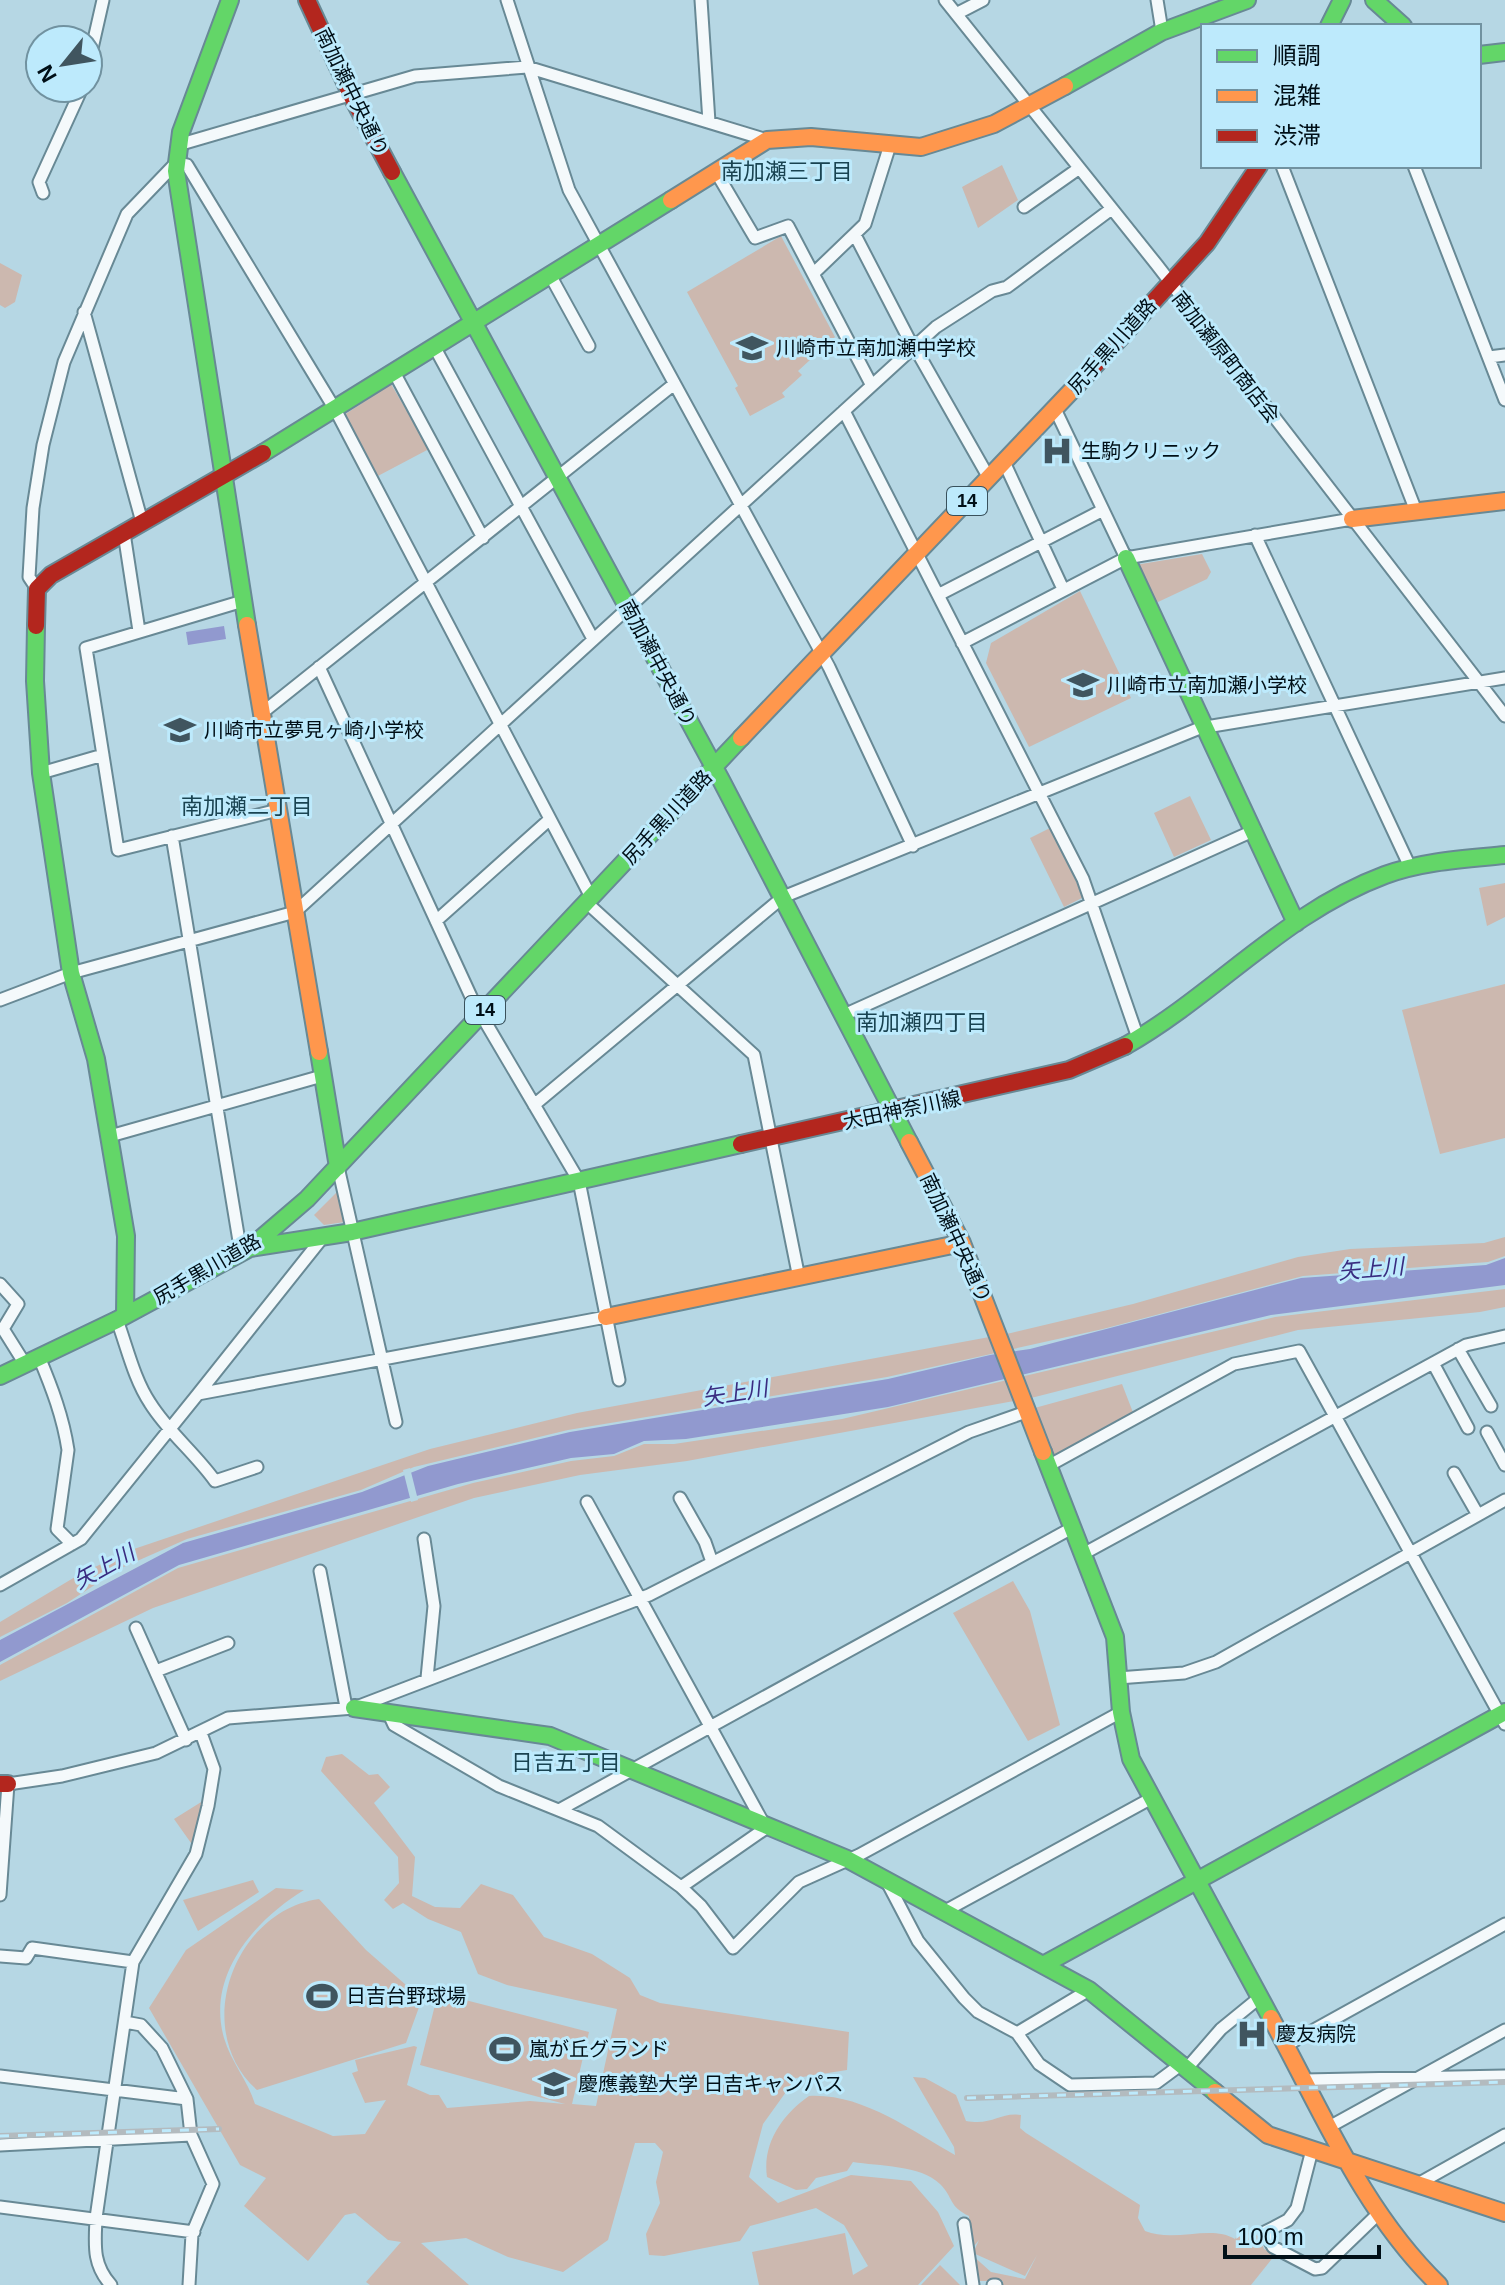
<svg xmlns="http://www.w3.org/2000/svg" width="1505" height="2285" font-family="Arial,'Noto Sans JP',sans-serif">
<rect width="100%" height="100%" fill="#b6d7e4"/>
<!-- green -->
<path fill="#ccb8af" d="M1002,165L1018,200L978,228L962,187Z
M781,236L835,337L798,371L802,375L782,393L785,397L750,416L735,388L738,386L687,292Z
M0,263L22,275L15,302L5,308L0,305Z
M391,384L429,449L376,477L344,415Z
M1202,554L1211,572L1207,579L1158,602L1149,597L1135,565Z
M1080,591L1131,698L1029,747L986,663L991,643Z
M1190,796L1211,840L1174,857L1154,813Z
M1050,828L1084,897L1064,907L1030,838Z
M1505,883V917L1487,926L1479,888Z
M1505,984V1138L1440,1154L1402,1010Z
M338,1191L345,1222L324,1225L314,1215Z
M1505,1237V1256L1488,1262L1303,1276L1103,1329L887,1377L568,1430L414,1467L361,1490L187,1539L119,1569L67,1603L0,1637V1622L80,1574L131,1550L430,1449L577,1413L1011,1333L1133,1304L1298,1257L1350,1249L1484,1243Z
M1505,1289V1307L1480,1312L1298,1330L1035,1397L687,1461L580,1475L474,1498L153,1608L0,1681V1665L178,1568L473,1483L571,1461L614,1456L644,1444H674L842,1419L1275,1317Z
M1122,1384L1134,1415L1052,1461L1031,1409Z
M1013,1581L1030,1611L1060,1725L1028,1741L953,1613Z
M342,1754L369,1775L378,1774L390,1787L374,1803L415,1857L412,1896L435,1907L460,1908L481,1884L513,1895L544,1937L592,1954L630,1978L640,1995L660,2003L849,2032L847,2070L796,2078L763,2124L749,2177L778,2203L851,2175L911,2181L938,2212L954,2246L918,2285H759L752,2252L845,2233L853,2275L868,2266L844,2225L816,2208L750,2226L740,2241L664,2256L649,2255L646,2234L660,2203L656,2182L663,2152L655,2143H635L608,2240L563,2272L508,2257L466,2238L421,2243L469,2285H370L366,2282L401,2242L388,2240L355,2213L345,2215L308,2261L244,2206L266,2178L240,2165L149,2008L186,1950L276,1888L304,1890C255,1920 206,1975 224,2038C231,2062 248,2081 255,2104L333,2136L365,2134L386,2100L365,2103L352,2073L358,2071L355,2060L414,2046L417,2047L407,2085L430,2095H439L447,2108L530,2101L565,2104L420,2065L438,1993L589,2032L572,2104L596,2106L617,2009L507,1985L478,1974L461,1932L428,1919L403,1903L393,1909L384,1900L399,1883L398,1857L321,1771L326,1757Z
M206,1799L198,1842L191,1843L174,1819Z
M253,1880L259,1892L198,1931L183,1900Z
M319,1899L366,1950L422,1999L406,2043L257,2090C190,2030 234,1911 319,1899Z
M913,2077L925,2078L956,2095L966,2121C993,2126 999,2112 1021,2115L1020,2128L1026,2133L1140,2205L1138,2218L1145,2231C1175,2243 1211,2224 1235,2239L1240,2230L1259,2236L1264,2249L1275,2255L1251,2285H1002L1003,2281H974L971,2254L991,2272L1025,2279L1037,2255L1025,2276L973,2253L979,2240L971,2250L969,2216C948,2206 954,2198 940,2184C921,2165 878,2166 853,2162L847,2171L816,2178L807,2189L796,2190L767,2177C762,2143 783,2114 809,2096C862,2093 910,2130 955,2155L954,2147Z
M940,2265L960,2285H921Z"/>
<!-- water -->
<path fill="#9199cf" d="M224,626L226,639L188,645L186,632Z
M1505,1258V1285L1271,1315L888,1407L686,1439L644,1441L614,1454L571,1458L458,1484L179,1565L0,1662V1640L183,1543L362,1492L428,1466L570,1432L888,1379L990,1355L1030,1349L1301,1278L1486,1265Z"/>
<!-- pier -->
<path fill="#b6d7e4" d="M410,1468L418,1500L411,1502L403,1470Z"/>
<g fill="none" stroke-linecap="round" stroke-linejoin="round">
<defs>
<path id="street" d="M507,0L569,190L829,667L913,846
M701,0L709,122
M945,0L1157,265L1505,716
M1157,0L1162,31
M956,14L983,0
M88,66L103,0
M178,145L415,76L527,67L767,140
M1282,166L1416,511
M1414,166L1505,400
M716,172L755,238L788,226L871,384
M43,193L39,182L82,88
M1024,207L1078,169
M855,235L913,347
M814,273L865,224L890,145
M550,275L589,346
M84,312L142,522
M914,346L989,478
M435,348L593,639
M1489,357L1505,355
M395,374L483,538
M1055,409L1126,558
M844,411L1083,879L1138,1038
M1004,462L1063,589
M124,533L139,631
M1255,535L1411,869
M37,589L29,577L33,508L43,445L64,362L127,214L176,163L187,165L336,411L591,897
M938,595L1103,510
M243,601L86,648L118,850L278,810
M962,643L1126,558L1352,519
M319,667L473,1001L579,1181L619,1380
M262,713L673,385
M41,773L103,755
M172,836L241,1253
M587,903L754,1055L799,1278
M436,921L550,819
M0,1000L71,973L295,912L936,327L992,291L1007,287L1110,210
M846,1014L1255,830
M534,1105L783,897L1200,728L1505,678
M110,1136L322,1076
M338,1167L396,1422
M0,1284L18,1304L3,1329L25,1364
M117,1320C127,1347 134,1379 150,1403C168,1432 195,1453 215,1481L257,1467
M1458,1349L1491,1406
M39,1357C52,1388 63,1417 68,1450L57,1529L72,1544
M1433,1363L1468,1428
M198,1394L323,1237
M1487,1432L1505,1465
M1048,1466L1234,1364L1299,1351L1505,1724
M1454,1473L1478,1515
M680,1498L705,1542L712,1562
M587,1502L766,1828L681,1887
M424,1539L434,1606L427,1678
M1083,1554L1466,1345L1505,1336
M320,1571L346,1707
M0,1585L81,1539L198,1394L606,1317
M136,1628L186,1740
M156,1671L228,1643
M1118,1678L1184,1673L1216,1662L1505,1500
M388,1712L394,1725L499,1786L598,1826L681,1887L701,1906L733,1948L799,1882L859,1855L1121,1712
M559,1810L1072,1528
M886,1880L918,1941L964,1998L978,2012L1017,2033L1039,2064L1070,2085L1156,2083L1183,2063
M0,1895L8,1784L62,1776L156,1753L228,1718L354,1708L649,1595L969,1432L1026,1412
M945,1911L1150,1799
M0,1956L26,1958L32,1948L133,1962
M125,2022L141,2025L162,2048L187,2099L191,2135L213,2184L192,2234L189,2285
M1017,2033L1089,1990
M1285,2046L1505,1924
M1188,2067L1221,2029L1259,1998
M0,2076L187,2099
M1304,2080L1505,2076
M1329,2127L1505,2030
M0,2145L191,2135
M1312,2150L1297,2208L1288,2220L1265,2232L1273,2247L1315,2269L1322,2268L1378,2214
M1416,2185L1505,2135
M0,2207L194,2232
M964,2224L973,2285
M111,2285C92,2264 95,2244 96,2218L133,1962L196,1854L208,1806L214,1769L201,1733
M993,2285H996"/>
<path id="fast" d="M230,0L181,132L176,171L247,625
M1374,0L1403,26
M1329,26L1342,0
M1479,55L1505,52
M1065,86L1161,32L1247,0
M392,172L721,780L909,1142
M263,453L671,200
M1126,558L1296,923
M36,626L35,681L41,773L71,973L96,1059L126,1236L125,1315
M1125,1046C1215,995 1285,912 1385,875C1423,861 1465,859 1505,855
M319,1052L338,1167
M250,1248L352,1232L741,1144
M0,1376L117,1320L250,1248L307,1199L741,738
M1043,1452L1115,1637L1121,1712L1131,1759L1271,2018
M354,1708L550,1736L847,1859L1089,1990L1215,2092
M1043,1965L1505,1712"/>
<path id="slow" d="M671,200L767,140L811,137L921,147L994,124L1065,86
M1352,519L1505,501
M247,625L319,1052
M741,738L1077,385
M909,1142L962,1243L1043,1452
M606,1317L962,1243
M1271,2018C1321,2109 1363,2212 1439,2285
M1215,2092L1268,2135L1505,2213"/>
<path id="jam" d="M307,0L351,95L392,172
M1077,385L1207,243L1259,166
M36,626L37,589L51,575L263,453
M741,1144L1069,1070L1125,1046
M0,1784H8"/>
</defs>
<!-- street casing -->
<use href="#street" stroke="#688995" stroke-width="15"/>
<!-- fast casing -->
<use href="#fast" stroke="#688995" stroke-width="20"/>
<!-- slow casing -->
<use href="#slow" stroke="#688995" stroke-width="20"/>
<!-- jam casing -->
<use href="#jam" stroke="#688995" stroke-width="20"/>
<!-- street -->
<use href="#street" stroke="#f4f9fb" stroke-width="11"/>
<!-- fast -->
<use href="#fast" stroke="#63d668" stroke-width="16"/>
<!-- slow -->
<use href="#slow" stroke="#ff974d" stroke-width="16"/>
<!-- jam -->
<use href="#jam" stroke="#b3261e" stroke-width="16"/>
<defs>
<path id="rail" d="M967,2098L1505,2082
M0,2136L219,2129"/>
</defs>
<!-- rail casing -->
<use href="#rail" stroke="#b3bbbf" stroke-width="6"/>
<!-- rail -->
<use href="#rail" stroke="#bdeafc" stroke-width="3" stroke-dasharray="9" stroke-linecap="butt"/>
</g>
<!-- icons -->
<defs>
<symbol id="school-bare" viewBox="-9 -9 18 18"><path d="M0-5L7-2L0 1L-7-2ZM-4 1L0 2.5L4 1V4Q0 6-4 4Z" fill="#40555f" stroke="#bdeafc" stroke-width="2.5" paint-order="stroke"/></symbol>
<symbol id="hospital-bare" viewBox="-9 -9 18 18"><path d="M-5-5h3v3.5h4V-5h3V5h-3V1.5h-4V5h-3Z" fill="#40555f" stroke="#bdeafc" stroke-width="2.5" paint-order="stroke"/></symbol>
<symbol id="stadium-bare" viewBox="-9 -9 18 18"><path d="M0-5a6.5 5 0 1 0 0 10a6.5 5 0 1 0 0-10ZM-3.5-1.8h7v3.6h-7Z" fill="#40555f" stroke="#bdeafc" stroke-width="2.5" paint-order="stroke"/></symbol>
<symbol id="university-bare" viewBox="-9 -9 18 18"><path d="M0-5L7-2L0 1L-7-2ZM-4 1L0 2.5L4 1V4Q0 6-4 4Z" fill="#40555f" stroke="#bdeafc" stroke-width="2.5" paint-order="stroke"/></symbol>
</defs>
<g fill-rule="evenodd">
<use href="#school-bare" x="730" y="326" width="44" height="44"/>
<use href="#hospital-bare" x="1035" y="429" width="44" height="44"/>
<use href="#school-bare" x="1061" y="663" width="44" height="44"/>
<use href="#school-bare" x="158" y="708" width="44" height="44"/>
<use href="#stadium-bare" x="300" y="1974" width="44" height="44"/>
<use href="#hospital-bare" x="1230" y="2012" width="44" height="44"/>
<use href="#stadium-bare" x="483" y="2027" width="44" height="44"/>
<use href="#university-bare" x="532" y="2062" width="44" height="44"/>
</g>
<g text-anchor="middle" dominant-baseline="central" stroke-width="6" stroke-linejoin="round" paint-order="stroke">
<!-- shield labels -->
<g fill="#bdeafc" stroke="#39515c" stroke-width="2">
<rect x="947" y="487" width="40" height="28" rx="6"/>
<rect x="465" y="996" width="40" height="28" rx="6"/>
</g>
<g font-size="18" font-weight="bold" fill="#000f17">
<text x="967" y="501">14</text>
<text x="485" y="1010">14</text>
</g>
<!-- street labels -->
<g font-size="20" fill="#000f17" stroke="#bdeafc">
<text transform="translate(352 92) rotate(64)">南加瀬中央通り</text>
<text transform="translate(1112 346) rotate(-48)">尻手黒川道路</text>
<text transform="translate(1226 357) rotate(52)">南加瀬原町商店会</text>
<text transform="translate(658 663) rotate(62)">南加瀬中央通り</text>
<text transform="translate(667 817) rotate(-47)">尻手黒川道路</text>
<text transform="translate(902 1110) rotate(-12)">大田神奈川線</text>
<text transform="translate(956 1238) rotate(65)">南加瀬中央通り</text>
<text transform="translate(207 1269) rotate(-30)">尻手黒川道路</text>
</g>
<!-- poi labels -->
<g font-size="20" fill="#000f17" stroke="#bdeafc" text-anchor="start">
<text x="776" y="348">川崎市立南加瀬中学校</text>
<text x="1081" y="451">生駒クリニック</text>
<text x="1107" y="685">川崎市立南加瀬小学校</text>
<text x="204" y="730">川崎市立夢見ヶ崎小学校</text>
<text x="346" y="1996">日吉台野球場</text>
<text x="1276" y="2034">慶友病院</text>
<text x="529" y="2049">嵐が丘グランド</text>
<text x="578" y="2084">慶應義塾大学 日吉キャンパス</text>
</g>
<!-- neighbourhood labels -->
<g font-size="22" fill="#194351" stroke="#bdeafc">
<text x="787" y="171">南加瀬三丁目</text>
<text x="247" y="806">南加瀬二丁目</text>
<text x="922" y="1022">南加瀬四丁目</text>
<text x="566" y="1762">日吉五丁目</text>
</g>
<!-- water labels -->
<g font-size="22" font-style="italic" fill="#392c80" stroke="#bdeafc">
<text transform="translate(1371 1269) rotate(-5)">矢上川</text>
<text transform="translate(735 1393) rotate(-9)">矢上川</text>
<text transform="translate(104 1567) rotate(-29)">矢上川</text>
</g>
</g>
<!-- legend -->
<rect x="1201" y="24" width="280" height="144" fill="#bdeafc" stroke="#7192a0" stroke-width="2"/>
<rect x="1217" y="50" width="40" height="12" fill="#63d668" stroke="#7192a0" stroke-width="2"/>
<text x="1273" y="64" font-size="24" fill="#000f17">順調</text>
<rect x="1217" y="90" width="40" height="12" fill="#ff974d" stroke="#7192a0" stroke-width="2"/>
<text x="1273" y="104" font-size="24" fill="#000f17">混雑</text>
<rect x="1217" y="130" width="40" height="12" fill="#b3261e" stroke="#7192a0" stroke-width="2"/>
<text x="1273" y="144" font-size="24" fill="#000f17">渋滞</text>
<!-- north arrow -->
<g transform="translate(64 64) rotate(240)"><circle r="38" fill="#bdeafc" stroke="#7192a0" stroke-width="2"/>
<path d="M0-6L14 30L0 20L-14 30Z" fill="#40555f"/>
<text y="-12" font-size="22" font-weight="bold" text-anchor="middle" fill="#000f17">N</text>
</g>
<!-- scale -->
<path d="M1225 2245v12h154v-12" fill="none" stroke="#000f17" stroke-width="4"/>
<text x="1237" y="2245" font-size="24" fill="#000f17" stroke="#bdeafc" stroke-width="6" paint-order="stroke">100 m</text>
</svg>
